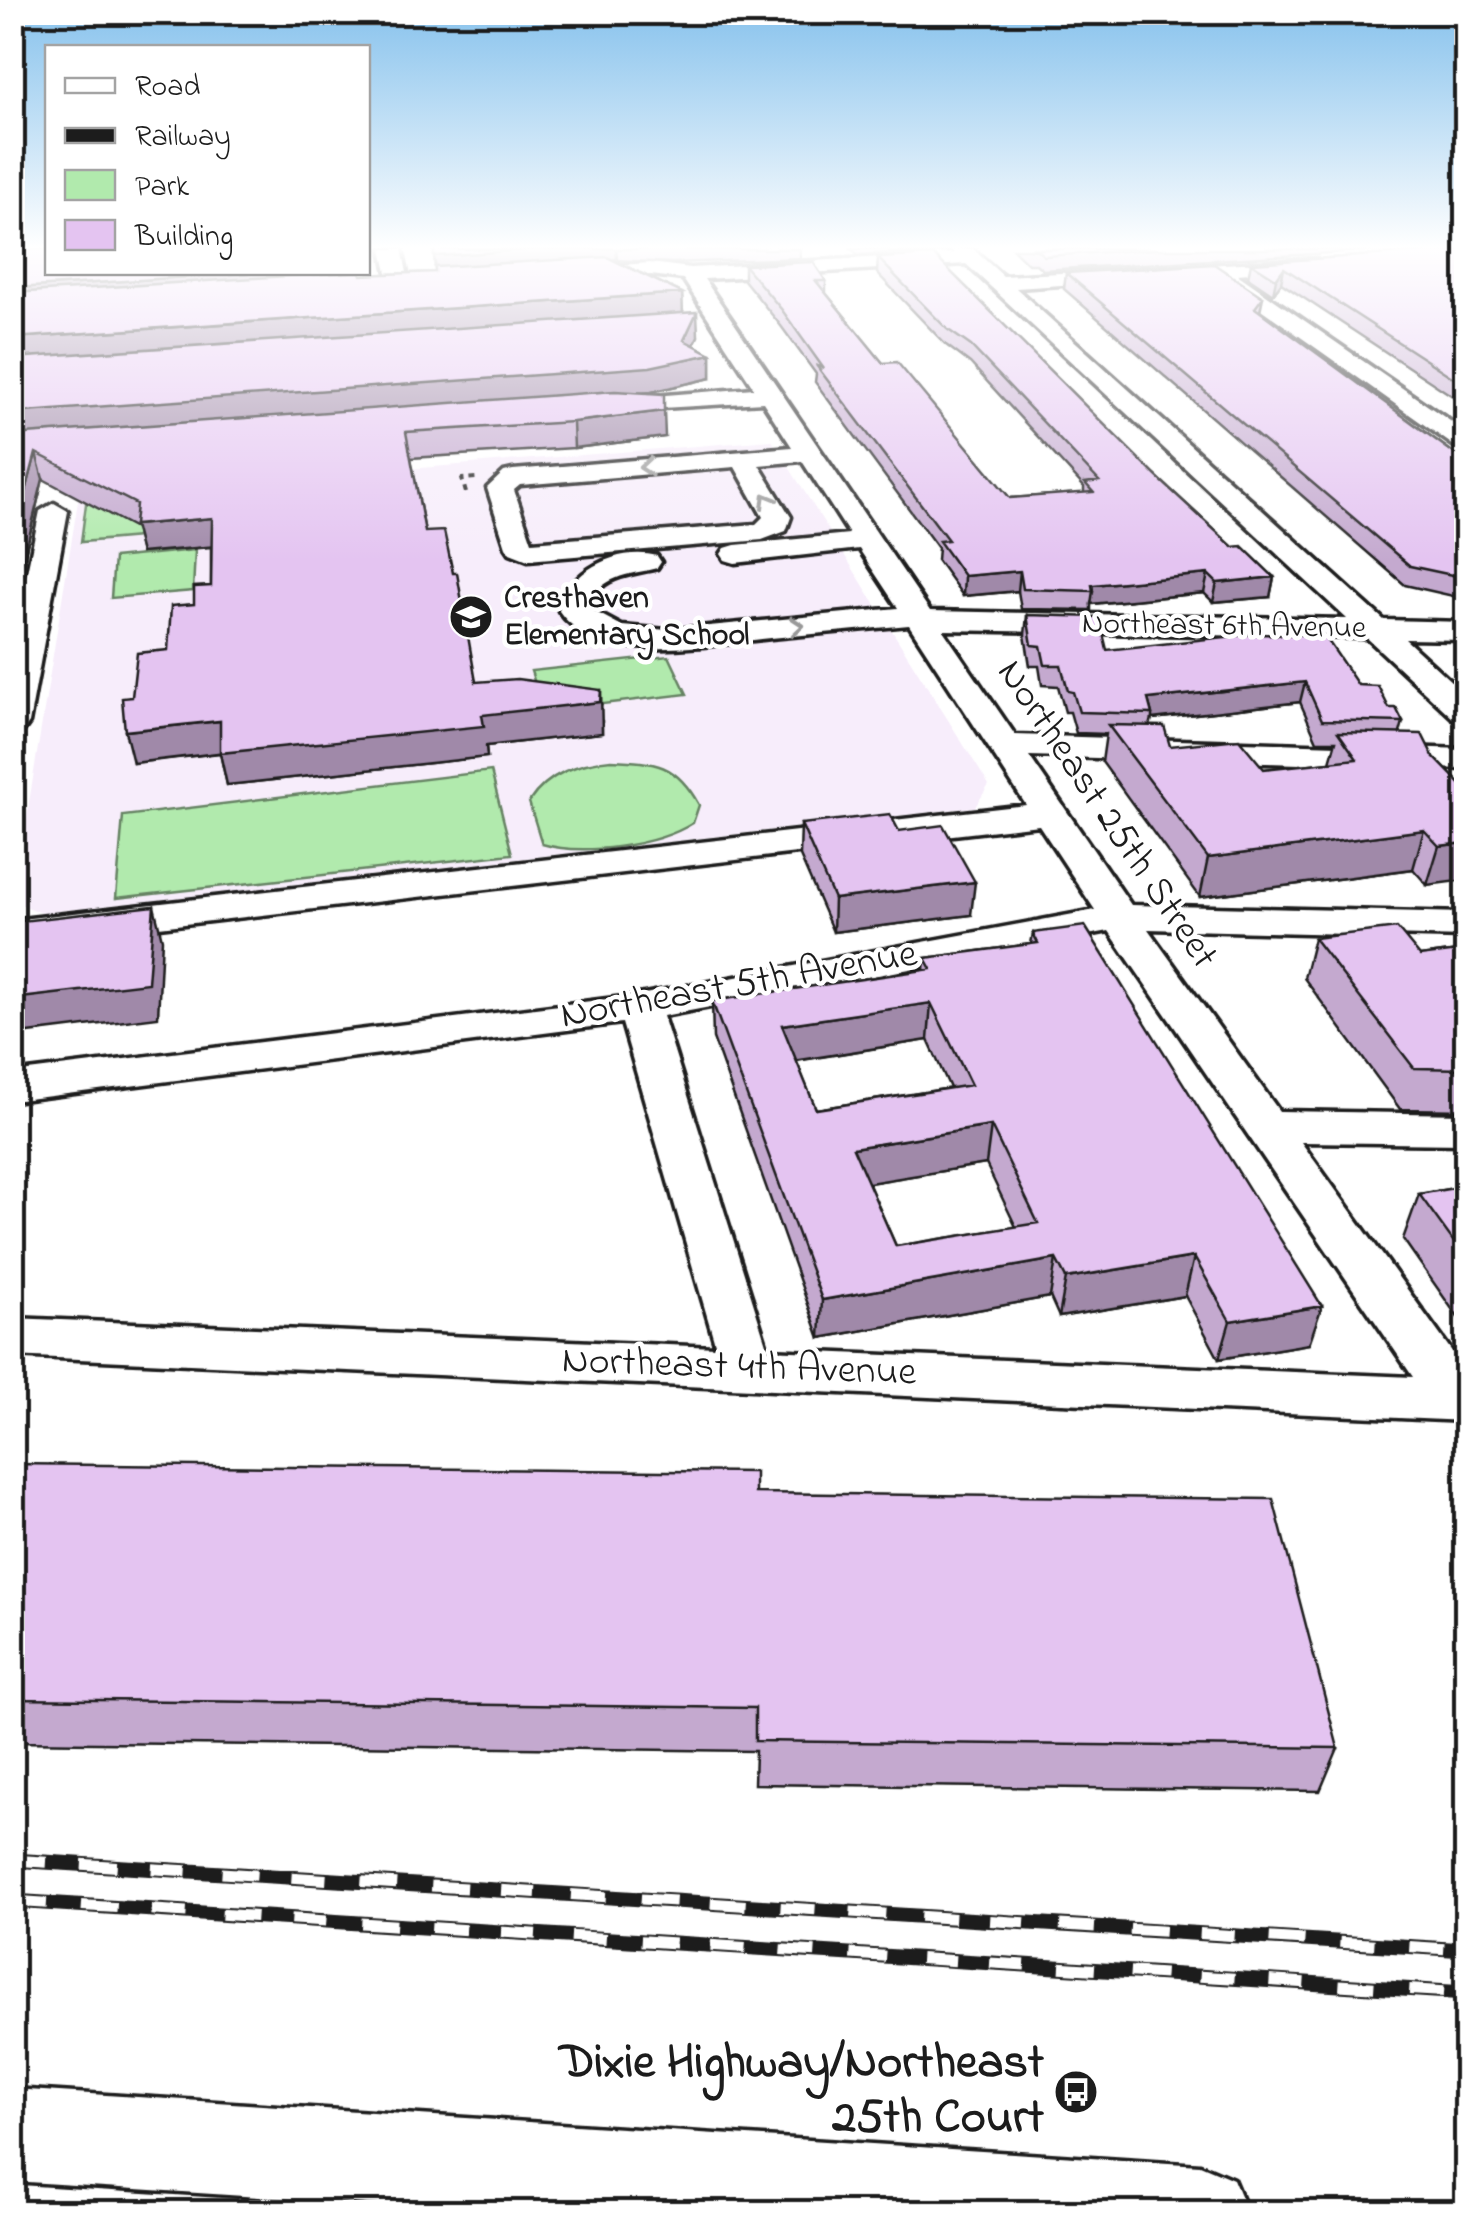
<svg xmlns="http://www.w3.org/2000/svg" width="1479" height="2225" font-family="'Indie Flower',sans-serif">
<rect width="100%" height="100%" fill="#fff"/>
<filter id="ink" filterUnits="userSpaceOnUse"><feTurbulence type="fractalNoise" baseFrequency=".01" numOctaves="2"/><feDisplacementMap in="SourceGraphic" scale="20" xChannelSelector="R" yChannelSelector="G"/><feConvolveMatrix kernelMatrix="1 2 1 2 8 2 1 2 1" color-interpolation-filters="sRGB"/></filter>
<g filter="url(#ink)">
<!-- built -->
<path fill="#f7edfb" d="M772,440L989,785L975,807L42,913L13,901L79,495Z"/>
<!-- green -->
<path fill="#b1eaad" stroke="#668364" stroke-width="2.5" d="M186,495L184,533L81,542L86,504Z
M195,550L193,591L111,598L114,558Z
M669,656L687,694L544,711L531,671Z
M611,760C656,762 676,763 699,805L693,823C657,846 582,856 542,844L529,802C548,773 578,763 611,760Z
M491,771L512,854L116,898L123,816Z"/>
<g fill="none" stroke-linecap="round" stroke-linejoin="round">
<defs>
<path id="minor" d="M382,249H402L409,282L406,286L399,288L389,282Z
M951,249H973L1003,276L1317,259L1320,263L1310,269L1237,274L1466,432V450L1457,448L1213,275L1016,288L1384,620L1466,622V640L1405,639L1466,695V722L1454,719L1367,638L943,630L1015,735L1466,749V769L1029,756L1131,905L1466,913V937L1148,929L1279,1111L1466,1114V1144L1301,1142L1466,1371V1421L12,1356V1318L716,1347L622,1023L12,1101V1073L639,995L1095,910L1039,825L12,944V920L1026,805L909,625C863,629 817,634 771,638C713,644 598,668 559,611C568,571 617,546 657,556L661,562L657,568C630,575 596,575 590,609L622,626L667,630L898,608L859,549L735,563L725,560L721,554L725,548L735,545L849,534L802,461L759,465L791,517L786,531L762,540L528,560L510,553L506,547L487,488L504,472L513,470L792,447L763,402L594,412L591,407L603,400L754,388L683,279L651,275L574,278L564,272L567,268L651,263L690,268L954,253ZM966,264L991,287L1347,619L930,611L704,279ZM735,467L763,517L756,524L532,542L514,490L520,485ZM1109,931L1413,1377L768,1350L663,1016Z
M54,503L68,511L29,723L24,730L12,733V642L40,511Z"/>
<path id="major" d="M12,2089L1200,2165L1233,2179L1247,2212H492L12,2181Z"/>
</defs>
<!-- minor casing -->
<use href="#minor" stroke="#1c1c1c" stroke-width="7"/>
<!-- major casing -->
<use href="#major" stroke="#1c1c1c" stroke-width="7"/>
<!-- path -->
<path stroke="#1c1c1c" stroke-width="4" stroke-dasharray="6 5" stroke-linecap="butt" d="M466,493L462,479L476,478
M525,609L541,608"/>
<!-- minor -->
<use href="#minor" fill="#fff" fill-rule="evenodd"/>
<!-- major -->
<use href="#major" fill="#fff" fill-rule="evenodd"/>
<defs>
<path id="rail" d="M12,1860L1466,1950
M12,1901L1466,1993"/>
</defs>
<!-- rail casing -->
<use href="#rail" stroke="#1c1c1c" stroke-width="15"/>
<!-- rail -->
<use href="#rail" stroke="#fff" stroke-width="11" stroke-dasharray="35" stroke-linecap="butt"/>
</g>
<!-- wall -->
<path fill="#c4a9cf" stroke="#1c1c1c" stroke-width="2.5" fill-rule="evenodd" d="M12,249L361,275L435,272L434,249H800V258L673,263L613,260L682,293L683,313L698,336L694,345L711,354V378L651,392L638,393L665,437L574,448L411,458L425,532L476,682L602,721V733L486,746L487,757L227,785L220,753L133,763L132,697L168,650L194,604L211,586V547L141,553L135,528L43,479L12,607V293H18L12,292Z
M851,249H917V251L857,255Z
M1013,249H1398L1043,270L1036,264H1028Z
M1466,249V405L1281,283L1273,294L1248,277L1251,263Z
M878,258L1156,476L1233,547L1274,577L1270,597L1213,602L1204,593L1091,604V610L1021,609L1018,591L963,596L937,560L938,548L815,382L816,374L781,326L744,280V265L826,281V293L883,363L1010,498L1084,493V487L970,363L946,345L877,273Z
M1066,273L1263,297L1260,311L1466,462V599L1405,585L1064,289Z
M1027,615L1107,650L1358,685L1389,708L1403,722L1400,733L1433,756L1466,790L1427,885L1413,869L1200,897L1102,762L1106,734L1076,733L1070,712H1065L1058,686L1042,685L1039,666H1030L1025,635ZM1300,702L1317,741H1336L1330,762L1264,769L1170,746L1150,726L1152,719Z
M801,824L899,831L971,915L833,932L800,856Z
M1033,933L1309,1344L1219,1359L1185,1296L1059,1317L1050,1297L820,1338L713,1038L712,1001L924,970L925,958L1031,944ZM928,1040L950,1088L816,1109L796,1061ZM986,1164L1016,1227L896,1246L868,1183Z
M1314,938L1420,956L1466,950V1112V1110L1400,1109L1304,978Z
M1466,1186V1329L1403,1239L1419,1194Z
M12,1464L755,1493L1338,1748L1320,1791L754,1784L755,1751L12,1742Z"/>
<!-- shaded-wall -->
<path fill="#a089a9" stroke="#1c1c1c" stroke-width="2.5" d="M540,249H616L617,259L436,271L434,256Z
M1284,268L1281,283L1273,294L1276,279Z
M264,272H360L19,297L16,288Z
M682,293L683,316L12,362V338Z
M697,312L698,336L687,359L711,354V378L651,392L12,439V413L684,340Z
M664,411L665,437L574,448L573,422Z
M36,453L43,479L12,607V545Z
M212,518L217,546L141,553L134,525Z
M1020,571L1018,591L963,596L964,576Z
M1208,574L1204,593L1091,604L1093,591L1092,585Z
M1274,577L1270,597L1213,602L1217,583Z
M1305,682L1300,702L1152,719V714L1148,699Z
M601,690L602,733L486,746L487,757L227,785L220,753L482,715Z
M220,721L226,752L133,763L125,731Z
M1424,830L1413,869L1200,897L1208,858Z
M1466,843V880L1427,885L1439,846Z
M975,882L971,915L833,932L834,899Z
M154,906L162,939L158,1017L12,1035V999Z
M931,1003L928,1040L781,1063L782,1025Z
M991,1126L986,1164L851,1186L853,1148Z
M1194,1257L1185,1296L1059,1317L1066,1278Z
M1056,1259L1050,1297L820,1338L822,1300Z
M1322,1306L1309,1344L1219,1359L1230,1321Z"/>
<!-- building -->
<path fill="#e4c4f1" stroke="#1c1c1c" stroke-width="2.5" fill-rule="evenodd" d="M12,249H48V272H264L16,288L18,283H12Z
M434,249H540L434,256Z
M1029,249H1156L1044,256L1037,250Z
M1466,249V386L1284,268L1276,279L1251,263Z
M934,255L1156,476L1233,547L1242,546L1274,577L1217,583L1208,574L1092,585L1093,591L1023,589L1020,571L964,576L939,541L948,540L816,365L824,369L782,310L744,265L813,262L826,281H816L883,363L897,362L1010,498L1093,492L1085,483L1099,481L971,346L947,329L878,258Z
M607,257L682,293L12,338V293L353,272H360L361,275L435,272V267Z
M1214,264L1263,297L1255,308L1466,462V578L1410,566L1066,273Z
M697,312L684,340L711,354L650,367L12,413V358Z
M615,391L664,394V411L573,422L406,432L425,532L444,531L453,573H457L476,682L517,679L601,690L600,702L482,715L484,726L220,753V721L125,731L122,698L132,697L137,653L168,650L171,606L194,604V587L211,586L212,518L134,525L136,504L36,453L12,545V435Z
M1027,615L1099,617L1107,650L1253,634L1324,635L1358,685L1378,686L1389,708H1396L1403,722L1322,720L1305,682L1148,699L1152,714L1079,712L1073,692L1068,691L1061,665H1045L1041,646L1032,645Z
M1108,725L1164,726L1170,746L1239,739L1264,769L1357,759L1338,732L1422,734L1433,756L1466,790V843L1439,846L1424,830L1208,858Z
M890,814L899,831L943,825L975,882L834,899L801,824Z
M154,906L148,983L12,999V922Z
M1085,926L1322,1306L1230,1321L1194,1257L1066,1278L1056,1259L822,1300L712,1001L931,969L925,958L1038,943L1033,933ZM931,1003L971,1085L816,1109L782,1025ZM991,1126L1038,1223L896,1246L853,1148Z
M1397,928L1420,956L1466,950V1069L1414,1068L1314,938Z
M1466,1186V1259L1419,1194Z
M12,1464L755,1472V1493L1273,1499L1338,1748L755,1741V1708L12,1699Z"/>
<!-- one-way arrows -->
<defs><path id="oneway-chevron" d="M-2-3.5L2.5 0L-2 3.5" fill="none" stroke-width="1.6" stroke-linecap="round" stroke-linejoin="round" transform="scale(2.5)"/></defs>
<g stroke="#999">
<use href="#oneway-chevron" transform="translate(646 467) rotate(175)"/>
<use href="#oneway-chevron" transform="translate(767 500) rotate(-120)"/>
<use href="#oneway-chevron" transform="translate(797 626) rotate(-5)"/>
</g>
</g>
<!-- sky -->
<linearGradient id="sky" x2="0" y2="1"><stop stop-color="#85c1ec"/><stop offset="0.44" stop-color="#fff"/><stop offset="1" stop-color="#fff" stop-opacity="0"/></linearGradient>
<rect width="1479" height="561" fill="url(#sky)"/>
<!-- icons -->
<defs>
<symbol id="school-disc" viewBox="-11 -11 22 22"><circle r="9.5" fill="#1c1c1c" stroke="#fff"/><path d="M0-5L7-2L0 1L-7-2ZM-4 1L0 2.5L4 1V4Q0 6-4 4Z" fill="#fff"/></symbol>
<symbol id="bus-disc" viewBox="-11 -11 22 22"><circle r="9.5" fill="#1c1c1c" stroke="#fff"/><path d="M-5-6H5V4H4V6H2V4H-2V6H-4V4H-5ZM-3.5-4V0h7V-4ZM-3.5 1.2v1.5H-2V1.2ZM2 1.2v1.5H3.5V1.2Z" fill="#fff"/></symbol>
</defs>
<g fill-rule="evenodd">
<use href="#school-disc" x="446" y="592" width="50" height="50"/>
<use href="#bus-disc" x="1051" y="2067" width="50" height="50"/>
</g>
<g text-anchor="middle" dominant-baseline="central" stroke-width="9" stroke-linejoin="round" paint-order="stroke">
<!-- far-poi labels -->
<g font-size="32" font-weight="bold" fill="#1c1c1c" stroke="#fff" text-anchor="start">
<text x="504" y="599">Cresthaven<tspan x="504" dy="37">Elementary School</tspan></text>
</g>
<!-- far-street labels -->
<g font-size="32" fill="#1c1c1c" stroke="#fff">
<text transform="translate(1224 627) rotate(1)">Northeast 6th Avenue</text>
</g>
<!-- street labels -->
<g font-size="40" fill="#1c1c1c" stroke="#fff">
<text transform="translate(1106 815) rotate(56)">Northeast 25th Street</text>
<text transform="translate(739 986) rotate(-10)">Northeast 5th Avenue</text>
<text transform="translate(739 1368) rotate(2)">Northeast 4th Avenue</text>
</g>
<!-- near-poi labels -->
<g font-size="48" font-weight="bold" fill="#1c1c1c" stroke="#fff" text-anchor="end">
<text x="1044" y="2064">Dixie Highway/Northeast<tspan x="1044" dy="55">25th Court</tspan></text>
</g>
</g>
<!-- margin -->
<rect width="1479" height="2225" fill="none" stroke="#fff" stroke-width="50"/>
<rect x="25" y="25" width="1429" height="2175" fill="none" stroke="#1c1c1c" stroke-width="4" filter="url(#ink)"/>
<!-- legend -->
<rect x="45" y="45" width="325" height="230" fill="#ffffff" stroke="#a4a4a4" stroke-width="2.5"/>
<rect x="65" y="78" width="50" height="15" fill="#ffffff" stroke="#a4a4a4" stroke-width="2.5"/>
<text x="135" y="95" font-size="30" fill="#1c1c1c">Road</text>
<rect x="65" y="128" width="50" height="15" fill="#1c1c1c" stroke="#a4a4a4" stroke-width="2.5"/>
<text x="135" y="145" font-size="30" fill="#1c1c1c">Railway</text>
<rect x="65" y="170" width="50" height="30" fill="#b1eaad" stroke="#a4a4a4" stroke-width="2.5"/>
<text x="135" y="195" font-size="30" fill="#1c1c1c">Park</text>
<rect x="65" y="220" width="50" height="30" fill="#e4c4f1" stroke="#a4a4a4" stroke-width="2.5"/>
<text x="135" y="245" font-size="30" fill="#1c1c1c">Building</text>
</svg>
